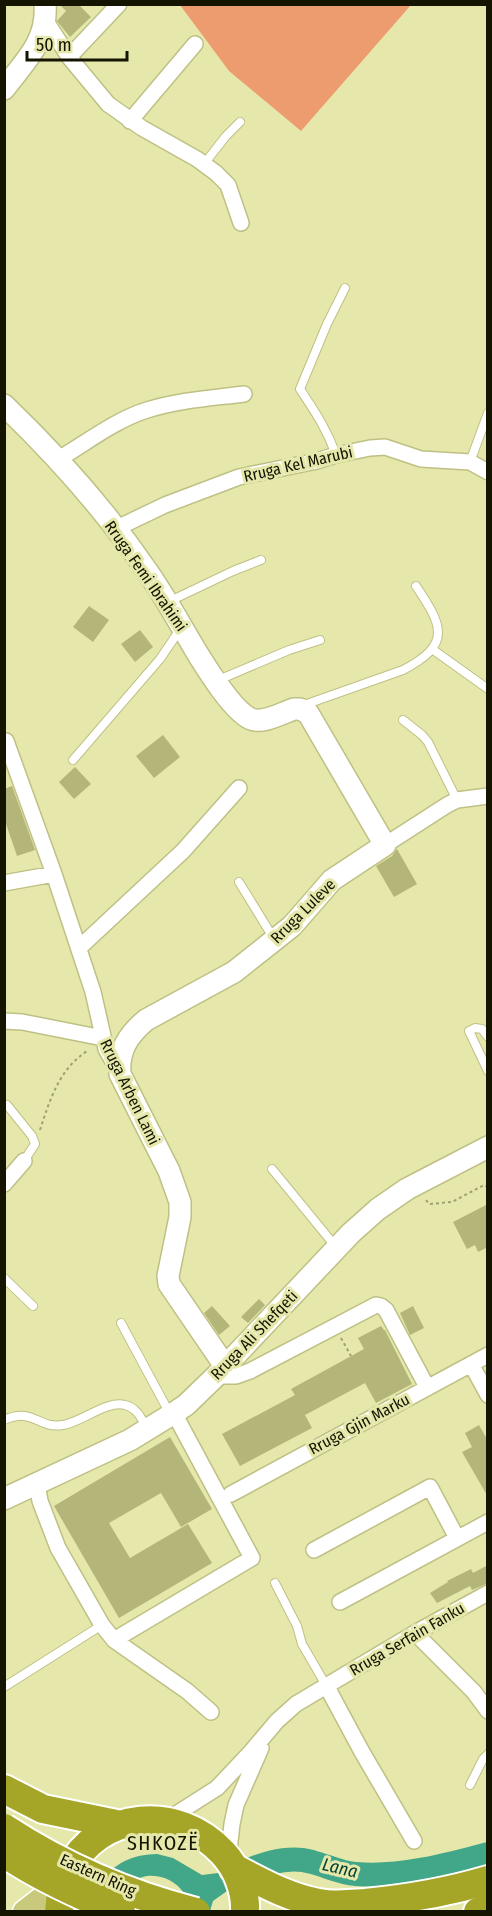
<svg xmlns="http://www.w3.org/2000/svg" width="492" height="1916" font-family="'Fira Sans Condensed',sans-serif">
<rect width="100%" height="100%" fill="#e6e8ab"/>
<!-- green -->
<path fill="#ec9c6f" d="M180,5H411L301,131L229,71Z"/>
<!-- water -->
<path fill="#42a788" d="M157,1854L173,1858L202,1875L218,1873L227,1891L213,1901L210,1911H190C188,1889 169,1874 147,1876C140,1877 135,1881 128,1881C121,1880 112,1878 105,1876C121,1860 134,1855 157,1854Z"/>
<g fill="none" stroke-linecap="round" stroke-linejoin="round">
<!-- river -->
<path stroke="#42a788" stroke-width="24" d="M233,1877C257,1866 286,1854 312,1862C327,1866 341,1873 356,1874C397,1878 448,1865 488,1854"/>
</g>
<!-- building -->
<path fill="#b3b579" d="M59,4H78L91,17L70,37L57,21L66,11Z
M89,606L109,620L93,642L73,627Z
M140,630L153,647L135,662L121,644Z
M163,735L180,757L154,778L136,756Z
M75,767L91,784L74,799L59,782Z
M12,786L35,850L17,856L4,818V789Z
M397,849L417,884L394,897L376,866L392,856Z
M488,1204V1247L478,1252L475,1245L467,1249L453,1222Z
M259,1299L265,1305L248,1323L241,1317Z
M212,1306L230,1326L219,1335L204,1313Z
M413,1306L424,1328L410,1335L400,1313Z
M381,1326L384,1330H385L412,1384L376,1403L365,1383L305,1415L312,1428L240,1466L222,1434L295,1395L291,1389L364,1349L358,1338Z
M479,1425L488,1441V1497L462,1452L472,1447L465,1433Z
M170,1437L212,1509L181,1527L161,1493L109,1523L130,1558L188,1524L212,1563L119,1618L54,1506Z
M488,1565V1583L472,1590L470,1586L437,1603L430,1593L448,1582L447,1581L471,1569L473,1573Z"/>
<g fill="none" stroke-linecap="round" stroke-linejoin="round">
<defs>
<path id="lane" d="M204,164L226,136L240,122
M336,455C327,429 315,412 300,389L327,324L345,288
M470,462L488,413
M170,601L233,571L261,560
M432,649L488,689
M216,681L289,650L320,640
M304,705L403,670C453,644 442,625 416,586
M403,720L422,735L428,742L457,800
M73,760L160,659L181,628
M239,882L274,939
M488,1037L482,1029L475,1028L469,1031L488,1071
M7,1105L32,1136L35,1144L24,1161
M272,1169L336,1247
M4,1278L33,1306
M121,1323L170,1414
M4,1420C34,1407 37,1429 63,1425C82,1422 107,1400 125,1405C137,1408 141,1418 147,1428
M275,1583L297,1626L302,1644L327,1687
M4,1687L102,1625
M470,1785L483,1759L488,1754"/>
<path id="street" d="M46,21L69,57L108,104L142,128L197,159L216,173L228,185L241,223
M69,57L119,4
M130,121L195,44
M57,460C86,443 115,420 147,410C178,400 212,398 244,394
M115,529L165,505L239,477L317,461L336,455L370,448L385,447L421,459L470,462L488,472
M6,741L54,874L93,992L106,1049L119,1072
M385,845L447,805L457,800L488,796
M4,883L54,874
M79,948L183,851L239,788
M4,1021L22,1022L103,1038
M4,1184L24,1161
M471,1364L488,1395
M216,1376H236L250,1371L376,1305L381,1306L386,1310L427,1387
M37,1484L40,1501L58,1548L102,1625L114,1640L187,1691L211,1712
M231,1494L488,1355
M314,1550L430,1487L457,1538
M340,1602L488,1522
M415,1633L474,1692L488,1711
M114,1640L252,1558L174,1413
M327,1687L362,1752L414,1841
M165,1821L217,1788L250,1753L277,1721L296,1704L415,1633L488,1593
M228,1859L232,1824L236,1805L261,1748"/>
<path id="secondary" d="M4,89C25,61 48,41 45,4
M4,405C56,455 106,511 147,571C166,598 182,628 199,656C209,672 234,712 251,719C263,724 282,713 294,709H300L308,713L385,845L332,880L292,926L234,972L146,1020C128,1035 118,1051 120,1074L169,1171L180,1202V1217L168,1276L169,1284L225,1366
M4,1499L130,1440L174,1413L186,1405L216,1376L351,1233L378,1209L407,1189L488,1147"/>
<path id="primary" d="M25,1912L51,1892L68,1871"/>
<path id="highway" d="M4,1789L43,1809L121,1825
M234,1868C261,1882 289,1898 319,1903C335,1906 350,1904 365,1903C407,1899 448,1892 488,1880
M59,1912C60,1898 62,1884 68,1871C99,1810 178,1804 223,1853C237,1868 246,1890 245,1912
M478,1912L488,1909"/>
</defs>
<!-- lane casing -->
<use href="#lane" stroke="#bfc084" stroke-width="10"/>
<!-- street casing -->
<use href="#street" stroke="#bfc084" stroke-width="18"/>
<!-- secondary casing -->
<use href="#secondary" stroke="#bfc084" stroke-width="24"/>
<!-- primary casing -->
<use href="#primary" stroke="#fff" stroke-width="27"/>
<!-- highway casing -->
<use href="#highway" stroke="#fff" stroke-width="32"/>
<!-- path -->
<path stroke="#a0a172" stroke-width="2" stroke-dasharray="3 3" stroke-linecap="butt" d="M40,1130C50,1099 60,1067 89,1050
M426,1200L429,1204L452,1202L484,1185L488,1187
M341,1338L351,1356"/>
<!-- lane -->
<use href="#lane" stroke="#fff" stroke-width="8"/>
<!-- street -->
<use href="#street" stroke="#fff" stroke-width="15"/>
<!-- secondary -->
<use href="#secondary" stroke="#fff" stroke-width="21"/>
<!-- primary -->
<use href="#primary" stroke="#c9c97e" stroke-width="24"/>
<!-- highway -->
<use href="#highway" stroke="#a5a528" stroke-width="28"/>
<defs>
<path id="highway-bridge" d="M4,1828C62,1866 129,1895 196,1912
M4,1853C41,1878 81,1896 121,1912"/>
</defs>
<!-- highway-bridge casing -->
<use href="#highway-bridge" stroke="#fff" stroke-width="32" stroke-linecap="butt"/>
<!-- highway-bridge -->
<use href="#highway-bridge" stroke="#a5a528" stroke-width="28"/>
</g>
<g text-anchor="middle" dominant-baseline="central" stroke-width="6" stroke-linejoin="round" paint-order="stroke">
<!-- street labels -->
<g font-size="16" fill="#141400" stroke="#e6e8ab">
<text transform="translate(298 464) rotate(-13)">Rruga Kel Marubi</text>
<text transform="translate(146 576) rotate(55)">Rruga Femi Ibrahimi</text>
<text transform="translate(303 911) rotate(-45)">Rruga Luleve</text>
<text transform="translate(130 1092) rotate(64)">Rruga Arben Lami</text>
<text transform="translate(254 1335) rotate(-46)">Rruga Ali Shefqeti</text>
<text transform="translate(359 1424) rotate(-28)">Rruga Gjin Marku</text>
<text transform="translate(407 1639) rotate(-30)">Rruga Serfain Fanku</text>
<text transform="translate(98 1875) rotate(24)">Eastern Ring</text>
</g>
<!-- water labels -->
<g font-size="18" font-style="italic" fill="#034131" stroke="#e6e8ab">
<text transform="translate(340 1868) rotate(13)">Lana</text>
</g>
<!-- quarter labels -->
<g font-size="20" letter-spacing="1.5" fill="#141400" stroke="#e6e8ab">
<text x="163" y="1843">SHKOZË</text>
</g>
</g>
<!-- border -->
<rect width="492" height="1916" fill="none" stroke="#141400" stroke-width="12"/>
<!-- scale -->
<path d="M27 51v9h100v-9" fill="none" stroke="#141400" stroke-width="3"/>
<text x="36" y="51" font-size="18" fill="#141400" stroke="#e6e8ab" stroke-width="4.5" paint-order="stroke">50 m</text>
</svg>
